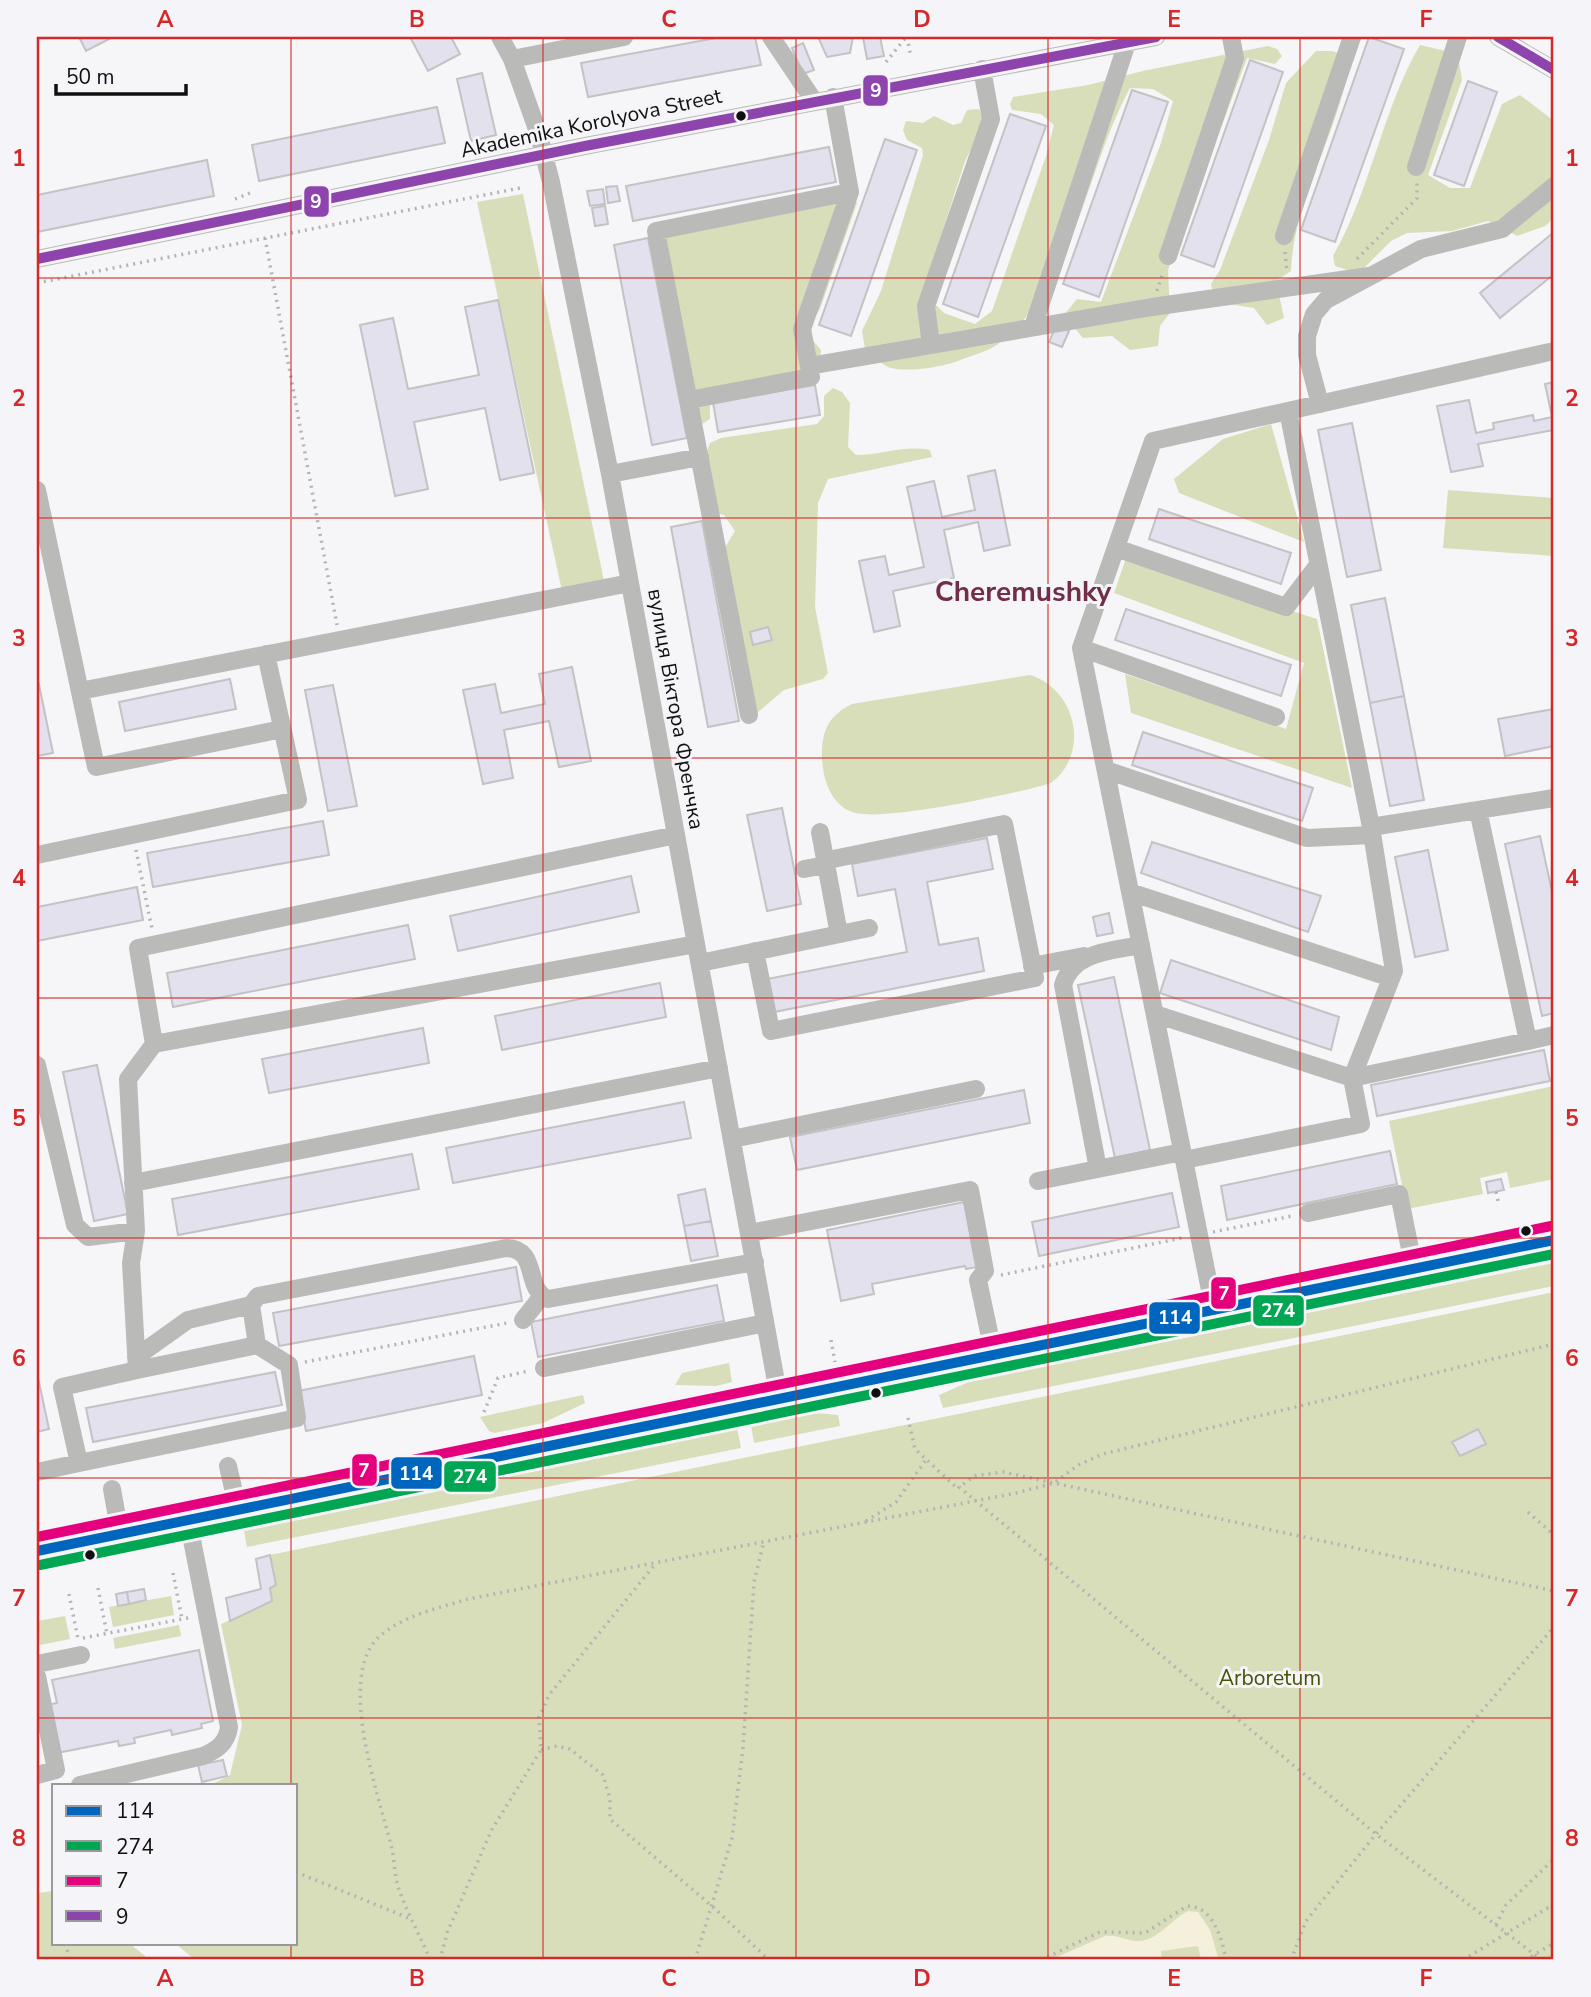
<svg xmlns="http://www.w3.org/2000/svg" width="1591" height="1997" font-family="'Nunito Sans',sans-serif">
<rect width="100%" height="100%" fill="#f6f5f7"/>
<!-- green -->
<path fill="#d8deba" d="M1420,45L1446,51L1459,62L1462,80L1428,175L1450,188H1470L1502,104L1520,95L1554,121V218L1545,226L1517,236L1488,221L1452,231L1407,233L1391,241L1361,271H1350L1335,266L1333,256C1371,190 1382,110 1420,45Z
M1268,46L1277,49L1282,56L1275,64L1247,58L1168,270L1170,313L1160,326L1158,346L1130,350L1112,336L1083,338L1064,315L1077,299L1101,302L1161,143L1173,101L1153,89L1130,88C1085,170 1078,278 1002,341C991,351 972,355 958,361C943,367 900,374 886,366C878,361 872,354 865,349L862,331L881,291L923,155L922,148L907,140L903,130L906,121L923,123L934,116L953,125L961,123L967,110L979,109L983,118L981,129L965,161L923,292L944,313L975,324L992,311L1046,156L1054,125L1041,114L1012,110L1010,104L1013,97L1088,85L1143,71Z
M1316,51H1332L1350,57C1341,131 1294,195 1291,271L1276,281L1284,318L1267,325L1254,308L1215,302L1211,284L1220,270L1269,140L1286,83Z
M844,189L857,203L820,309L808,328L810,337L821,350L819,370L710,402V419L699,426L660,236Z
M523,194L607,595L564,600L477,202Z
M833,388L842,392L850,403L848,447L856,455C882,455 904,445 930,450L932,457L828,479L818,503L815,607L828,673L823,679L784,690L757,713L724,549L735,531L724,515L701,509L707,451L710,443L721,438L817,424L824,416V396Z
M1271,424L1304,542L1179,493L1174,479L1223,439Z
M1448,490L1554,498V556L1443,548Z
M1126,558L1317,619L1352,788L1131,713L1125,674L1286,729L1304,663L1114,593Z
M1030,675C1076,689 1091,753 1051,783C1019,793 879,823 852,812C829,803 822,776 822,754C822,729 830,715 852,704Z
M1554,1086V1179L1510,1188L1507,1172L1480,1178L1483,1194L1407,1209L1389,1121Z
M1554,1263V1286L943,1408L939,1395L971,1381Z
M1554,1292V1960H195L175,1943H296V1785H211L230,1775L242,1725L221,1624L271,1601L270,1588L276,1585L270,1555Z
M729,1363L732,1382L716,1386L675,1385L682,1373Z
M583,1395L585,1403L543,1423L494,1433L489,1431L480,1417Z
M814,1413L838,1415L840,1426L754,1443L751,1425Z
M737,1428L741,1448L247,1547L243,1526Z
M171,1596L174,1615L113,1627L109,1607Z
M65,1616L70,1639L40,1645L37,1621Z
M179,1625L181,1636L115,1649L113,1638Z
M54,1891V1943H129L150,1960H37V1893Z"/>
<!-- sand -->
<path fill="#f5f0dc" d="M1188,1911L1198,1912L1210,1930L1219,1960H1201L1198,1946L1161,1951L1162,1960H1050L1105,1936C1117,1934 1126,1941 1139,1941C1157,1941 1172,1919 1188,1911Z"/>
<!-- building -->
<path fill="#e3e1ed" stroke="#c3c2c4" stroke-width="2" d="M79,37H113L86,51Z
M410,37H451L460,54L428,71Z
M721,37H755L761,65L588,97L581,63Z
M818,37H853L850,53L827,57Z
M863,37H880L884,56L867,59Z
M1369,37L1404,49L1335,242L1301,230Z
M803,43L814,70L803,74L792,48Z
M1250,60L1283,72L1214,267L1181,255Z
M482,73L496,135L471,141L457,79Z
M1468,81L1497,92L1464,186L1434,175Z
M1132,90L1168,102L1099,297L1063,284Z
M437,107L445,143L259,181L252,145Z
M1010,114L1046,126L978,317L943,304Z
M885,139L917,150L851,336L819,325Z
M829,147L836,182L633,221L626,186Z
M207,160L214,196L37,232V195Z
M617,186L620,201L608,203L606,187Z
M603,189L605,204L590,206L587,191Z
M605,206L608,224L595,226L592,208Z
M1554,232V274L1500,318L1480,293Z
M648,238L687,438L652,445L614,245Z
M498,300L534,473L500,480L485,408L414,422L428,489L395,496L360,325L393,318L408,389L479,375L465,307Z
M1056,326L1069,331L1062,347L1049,342Z
M1554,382V430L1478,444L1483,466L1451,472L1437,406L1469,400L1476,433L1494,429L1493,423L1533,415L1534,421L1552,417L1545,384Z
M815,385L820,415L718,432L713,402Z
M1352,423L1381,570L1347,577L1318,430Z
M995,470L1010,545L984,551L978,522L944,530L954,578L893,591L900,626L874,632L859,561L885,556L889,575L924,567L907,487L934,481L942,517L975,510L968,476Z
M1159,509L1291,553L1281,584L1149,539Z
M702,521L739,721L708,727L671,527Z
M1385,598L1404,696L1370,703L1351,605Z
M1126,609L1291,665L1281,696L1115,640Z
M768,627L772,640L753,645L750,632Z
M572,667L591,761L559,767L549,721L504,730L513,778L483,784L463,690L495,684L501,713L545,704L539,674Z
M37,675L53,753L37,756Z
M230,679L236,709L125,731L119,702Z
M333,685L357,806L328,811L305,690Z
M1404,696L1424,800L1390,806L1370,703Z
M1554,709V746L1505,756L1498,719Z
M1143,732L1313,788L1302,821L1132,765Z
M782,808L801,904L767,911L747,815Z
M323,821L329,855L153,887L147,853Z
M1540,836L1554,901V1013L1542,1016L1505,844Z
M987,838L993,869L927,882L939,945L978,938L984,971L774,1012L767,979L907,952L895,889L858,896L852,864Z
M1152,842L1321,896L1308,932L1141,873Z
M1428,850L1448,950L1415,957L1395,857Z
M631,876L639,912L458,951L450,916Z
M137,887L143,920L37,941V907Z
M1109,913L1113,933L1097,936L1093,917Z
M408,925L415,959L173,1007L167,973Z
M1171,960L1339,1017L1331,1050L1160,993Z
M1114,977L1150,1150L1115,1158L1078,985Z
M660,983L666,1017L502,1050L495,1016Z
M423,1028L429,1063L269,1093L262,1059Z
M1544,1050L1550,1081L1377,1116L1371,1085Z
M97,1065L128,1214L94,1221L63,1072Z
M1024,1090L1030,1123L797,1170L790,1137Z
M684,1102L691,1138L453,1183L446,1148Z
M1390,1151L1397,1184L1227,1220L1221,1186Z
M412,1154L419,1189L178,1235L172,1199Z
M1501,1179L1504,1190L1488,1193L1486,1182Z
M705,1189L711,1221L684,1226L678,1195Z
M1172,1193L1179,1227L1039,1256L1032,1222Z
M964,1202L977,1267L966,1269L965,1266L872,1284L874,1294L841,1301L827,1230Z
M711,1221L718,1256L691,1261L684,1226Z
M516,1267L522,1301L279,1346L273,1313Z
M717,1285L724,1321L538,1357L531,1322Z
M474,1356L482,1395L306,1431L298,1391Z
M275,1372L282,1405L93,1442L86,1408Z
M37,1373L49,1429L37,1432Z
M1478,1429L1486,1444L1460,1456L1452,1442Z
M270,1555L276,1585L270,1588L272,1601L230,1621L226,1598L261,1589L256,1559Z
M144,1589L146,1600L129,1604L127,1592Z
M127,1592L129,1604L118,1606L116,1594Z
M199,1650L213,1721L201,1724L202,1728L172,1735L171,1730L134,1738L135,1743L119,1746L118,1741L57,1753L47,1705L57,1703L52,1680Z
M223,1760L227,1776L202,1782L198,1765Z"/>
<g fill="none" stroke-linecap="round" stroke-linejoin="round">
<!-- path -->
<path stroke="#b5b4b5" stroke-width="3.5" stroke-dasharray="2 5" stroke-linecap="butt" d="M907,37L911,57
M886,62L906,37
M235,199L250,193
M265,238L337,625
M1285,252L1287,272
M1357,259L1417,198V183
M37,283L520,188
M1157,291L1163,272
M136,850L152,929
M1496,1192L1499,1205
M1213,1232L1292,1216
M1001,1275L1182,1238
M831,1340L835,1362
M305,1362L507,1323
M484,1412L498,1378L528,1371
M908,1418L915,1449L958,1489
M1528,1512L1554,1535
M866,1521L896,1502L925,1461
M173,1573L182,1619
M98,1588L107,1634
M69,1594L78,1639
M83,1638L193,1617
M541,1750L557,1746L570,1749L603,1775L610,1799V1819L713,1907L769,1960
M54,1867V1887
M296,1872L411,1919
M1496,1925L1506,1905L1554,1859
M66,1943L69,1960
M430,1960C421,1937 408,1915 400,1892C394,1878 395,1860 391,1845C379,1796 335,1675 380,1636C404,1615 439,1608 468,1599L1016,1493L1054,1483L1078,1465L1103,1454L1554,1344
M440,1960L447,1933L491,1831L541,1750L539,1717L549,1695L656,1563
M695,1960L732,1838L743,1748L754,1582L764,1541
M1041,1960L1100,1932L1145,1933L1187,1906C1213,1906 1222,1938 1226,1960
M1291,1960L1306,1921L1376,1834L1554,1627
M1463,1960L1554,1904
M1525,1960L1554,1943
M1542,1960L1376,1834L959,1487L975,1476L1003,1472L1554,1591"/>
<!-- minor -->
<path stroke="#babab9" stroke-width="18" d="M500,37L512,59L538,132L551,182L610,474L779,1398
M771,37L814,101
M1498,37L1554,70
M512,59L624,37
M1416,167L1458,37
M1284,236L1352,37
M1168,256L1235,58L1231,37
M37,259L585,146L1156,37
M1033,327L1129,37
M931,345L926,306L991,119L982,69
M809,366L802,329L850,192L833,97
M689,400L811,377L809,366L1152,307L1369,276
M1320,404L1307,355V336L1314,314L1326,300L1421,249L1502,229L1554,186
M610,474L700,457
M37,490L96,767L282,729
M1116,548L1286,607L1318,565
M1081,648L1276,717
M80,691L630,583
M749,715L656,231L850,192
M1106,770L1307,838L1372,835
M1478,810L1528,1041L1554,1035
M1371,827L1554,798
M820,832L839,934
M37,855L298,800L266,654
M1130,892L1391,978
M755,951L771,1031L1035,978L1004,824L833,859L826,865L804,869
M700,963L869,928
M1032,966L1084,956
M1155,1014L1352,1078L1528,1041
M154,1044L696,944
M37,1065L75,1225L88,1237L136,1231
M732,1139L976,1089
M1184,1160L1081,648L1153,441L1288,411
M1098,1169L1063,985C1073,951 1113,951 1141,945
M1038,1181L1182,1152
M133,1183L719,1068
M1308,1213L1399,1194L1414,1269
M750,1233L970,1190L985,1271L978,1280L994,1356
M251,1305L258,1296L506,1248C540,1249 523,1288 548,1299L755,1262
M1214,1310L1184,1160L1361,1124L1352,1078L1394,971L1371,827L1288,411L1554,351
M523,1320L542,1296
M136,1357L188,1320L251,1305L257,1345L137,1370
M544,1368L765,1323
M79,1463L297,1418L289,1365L257,1345
M228,1466L238,1510
M37,1472L79,1463L62,1387L137,1370L131,1263L136,1231L128,1079L154,1044L138,948L676,835
M112,1489L120,1534
M37,1664L81,1655
M37,1676L56,1770L37,1775
M80,1785L203,1756C217,1750 227,1743 229,1727L188,1520"/>
<!-- major -->
<path stroke="#b2b1b1" stroke-width="23" d="M37,1551L1554,1240"/>
<defs>
<path id="bus-1" d="M37,1551L1554,1240"/>
<path id="bus-2" d="M40,1565L1554,1254"/>
<path id="bus-3" d="M37,1537L1551,1226"/>
<path id="bus-4" d="M1498,37L1554,70
M37,259L585,146L1156,37"/>
</defs>
<!-- bus-1 casing -->
<use href="#bus-1" stroke="#f5f4f8" stroke-width="16"/>
<!-- bus-2 casing -->
<use href="#bus-2" stroke="#f5f4f8" stroke-width="16"/>
<!-- bus-3 casing -->
<use href="#bus-3" stroke="#f5f4f8" stroke-width="16"/>
<!-- bus-4 casing -->
<use href="#bus-4" stroke="#f5f4f8" stroke-width="16"/>
<!-- bus-1 -->
<use href="#bus-1" stroke="#0065bd" stroke-width="10"/>
<!-- bus-2 -->
<use href="#bus-2" stroke="#00a651" stroke-width="10"/>
<!-- bus-3 -->
<use href="#bus-3" stroke="#e5007d" stroke-width="10"/>
<!-- bus-4 -->
<use href="#bus-4" stroke="#8e44ad" stroke-width="10"/>
</g>
<!-- grid -->
<path fill="none" stroke="#d62828" stroke-width="2" stroke-opacity="0.55" d="M291,37V1785M543,37V1960M796,37V1960M1048,37V1960M1300,37V1960M37,278H1554M37,518H1554M37,758H1554M37,998H1554M37,1238H1554M37,1478H1554M37,1718H1554M291,1943V1960"/>
<!-- markers -->
<g fill="#101011" stroke="#f5f4f8" stroke-width="2.5">
<circle cx="741" cy="116" r="6"/>
<circle cx="1526" cy="1231" r="6"/>
<circle cx="876" cy="1393" r="6"/>
<circle cx="90" cy="1555" r="6"/>
</g>
<g text-anchor="middle" dominant-baseline="central" stroke-width="6" stroke-linejoin="round" paint-order="stroke">
<!-- street labels -->
<g font-size="21" fill="#101011" stroke="#f5f4f8">
<text transform="translate(591 123) rotate(-12)">Akademika Korolyova Street</text>
<text transform="translate(676 709) rotate(80)">вулиця Віктора Френчка</text>
</g>
<!-- park labels -->
<g font-size="21" fill="#495303" stroke="#f5f4f8">
<text x="1270" y="1678">Arboretum</text>
</g>
<!-- district labels -->
<g font-size="28" font-weight="bold" fill="#722e49" stroke="#f5f4f8">
<text x="1023" y="592">Cheremushky</text>
</g>
</g>
<g stroke="#f5f4f8" stroke-width="2.5">
<rect x="862" y="74" width="27" height="33" rx="7" fill="#8e44ad"/>
<rect x="303" y="185" width="27" height="33" rx="7" fill="#8e44ad"/>
<rect x="1210" y="1276" width="27" height="34" rx="7" fill="#e5007d"/>
<rect x="1252" y="1294" width="53" height="33" rx="7" fill="#00a651"/>
<rect x="1148" y="1301" width="53" height="34" rx="7" fill="#0065bd"/>
<rect x="351" y="1453" width="27" height="34" rx="7" fill="#e5007d"/>
<rect x="390" y="1456" width="53" height="34" rx="7" fill="#0065bd"/>
<rect x="443" y="1460" width="54" height="33" rx="7" fill="#00a651"/>
</g>
<g font-size="19" text-anchor="middle" font-weight="bold" fill="#fff">
<text x="876" y="97">9</text>
<text x="316" y="208">9</text>
<text x="1224" y="1300">7</text>
<text x="1278" y="1317">274</text>
<text x="1175" y="1324">114</text>
<text x="364" y="1477">7</text>
<text x="416" y="1480">114</text>
<text x="470" y="1483">274</text>
</g>
<!-- border -->
<rect width="1591" height="1997" fill="none" stroke="#f5f4f8" stroke-width="77"/>
<!-- legend -->
<rect x="52" y="1784" width="245" height="161" fill="#f5f4f8" stroke="#99999c" stroke-width="2"/>
<rect x="66" y="1806" width="35" height="10" fill="#0065bd" stroke="#99999c" stroke-width="2"/>
<text x="116" y="1818" font-size="21" fill="#101011">114</text>
<rect x="66" y="1841" width="35" height="10" fill="#00a651" stroke="#99999c" stroke-width="2"/>
<text x="116" y="1854" font-size="21" fill="#101011">274</text>
<rect x="66" y="1876" width="35" height="10" fill="#e5007d" stroke="#99999c" stroke-width="2"/>
<text x="116" y="1888" font-size="21" fill="#101011">7</text>
<rect x="66" y="1911" width="35" height="10" fill="#8e44ad" stroke="#99999c" stroke-width="2"/>
<text x="116" y="1924" font-size="21" fill="#101011">9</text>
<!-- scale -->
<path d="M56 84v10h130v-10" fill="none" stroke="#101011" stroke-width="3.5"/>
<text x="66" y="84" font-size="21" fill="#101011" stroke="#f5f4f8" stroke-width="5" paint-order="stroke">50 m</text>
<rect x="38" y="38" width="1514" height="1920" fill="none" stroke="#d62828" stroke-width="2.5"/>
<g font-size="23" text-anchor="middle" font-weight="bold" fill="#d62828">
<text x="165" y="27">A</text>
<text x="417" y="27">B</text>
<text x="669" y="27">C</text>
<text x="922" y="27">D</text>
<text x="1174" y="27">E</text>
<text x="1426" y="27">F</text>
<text x="19" y="166">1</text>
<text x="1572" y="166">1</text>
<text x="19" y="406">2</text>
<text x="1572" y="406">2</text>
<text x="19" y="646">3</text>
<text x="1572" y="646">3</text>
<text x="19" y="886">4</text>
<text x="1572" y="886">4</text>
<text x="19" y="1126">5</text>
<text x="1572" y="1126">5</text>
<text x="19" y="1366">6</text>
<text x="1572" y="1366">6</text>
<text x="19" y="1606">7</text>
<text x="1572" y="1606">7</text>
<text x="19" y="1846">8</text>
<text x="1572" y="1846">8</text>
<text x="165" y="1986">A</text>
<text x="417" y="1986">B</text>
<text x="669" y="1986">C</text>
<text x="922" y="1986">D</text>
<text x="1174" y="1986">E</text>
<text x="1426" y="1986">F</text>
</g>
</svg>
